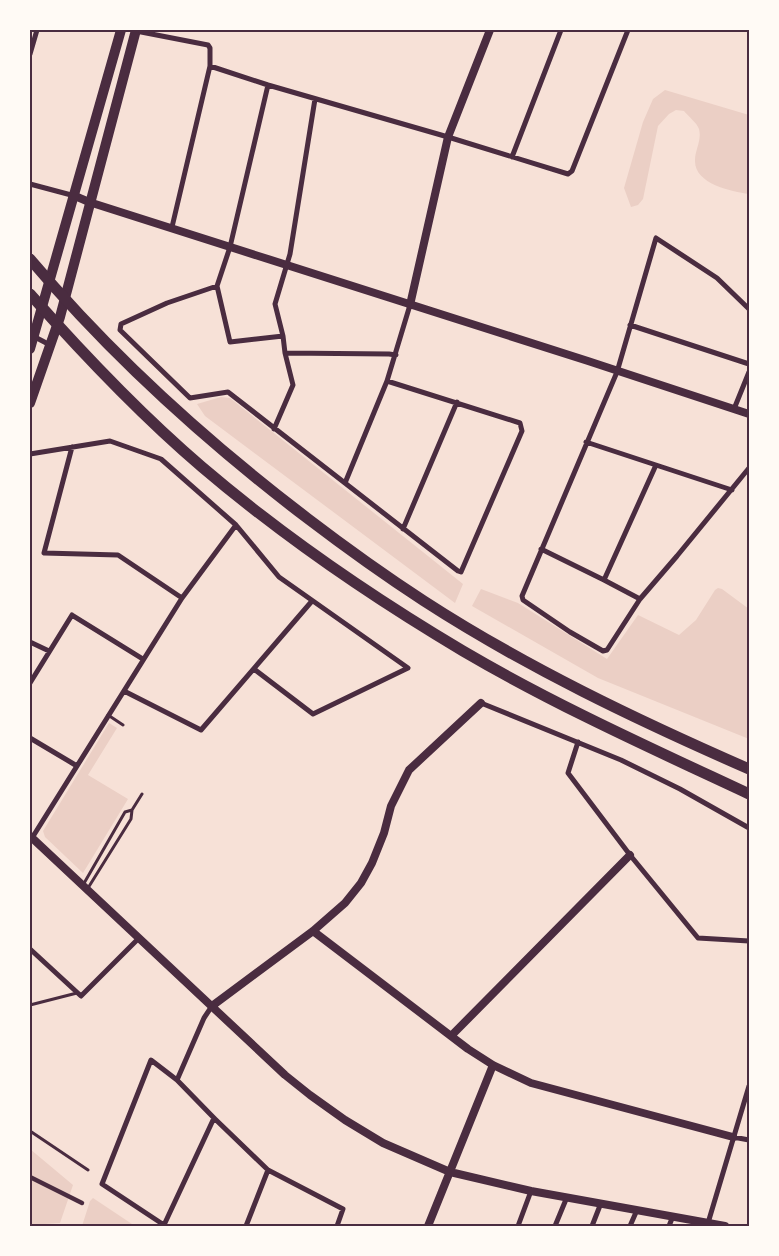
<svg xmlns="http://www.w3.org/2000/svg" width="779" height="1256" font-family="Mulish,sans-serif">
<rect width="100%" height="100%" fill="#f7e1d7"/>
<!-- green -->
<path fill="#ebcfc5" d="M665,90L749,115V194C731,191 694,184 695,160C695,150 702,140 699,129C697,123 688,116 684,111L676,110L669,114L658,126L643,199L638,205L631,207L624,188L643,122L653,99Z
M221,397L230,398L463,584L455,603L205,416L197,404Z
M718,588L722,589L749,609V739L598,678L472,606L481,589L518,603L607,659L638,615L679,635L696,620L715,590Z
M109,723L117,728L88,775L128,799L83,873L45,837L43,831Z
M30,1149L73,1185L60,1223L30,1225Z
M93,1198L135,1226H82L90,1201Z"/>
<g fill="none" stroke-linecap="round" stroke-linejoin="round">
<!-- service -->
<path stroke="#4a2c40" stroke-width="3" d="M108,715L123,725
M83,885L125,812L132,810
M88,888L131,819L132,810L142,794
M30,1005L77,993
M30,1131L88,1170"/>
<!-- pedestrian -->
<path stroke="#4a2c40" stroke-width="4.5" d="M30,1177L82,1203"/>
<!-- minor -->
<path stroke="#4a2c40" stroke-width="5" d="M136,31L208,45L210,48V66L172,227
M30,54L37,30
M210,66L268,85L448,137L568,174L572,171L628,30
M268,85L230,247L217,286L230,342L283,336
M512,157L561,30
M30,184L75,196
M217,286L167,303L121,324L120,330L190,398L228,392L458,571L461,572L522,431L520,423L387,381
M749,309L717,278L656,238L617,372L522,596L523,600L570,632L603,651L607,650L640,599L677,556L749,468
M630,325L749,364
M33,336L50,345
M285,353L389,354L396,355
M734,409L749,372
M274,429L293,385L285,353L283,336L275,304L290,254L315,99
M586,442L732,490
M72,447L44,553L118,555L182,598
M30,454L110,441L161,459L236,525L279,577L408,668L313,714L254,669
M345,483L387,381L410,305
M403,529L457,402
M541,549L604,580L640,599
M604,580L656,465
M30,642L49,651
M30,683L72,615L143,659
M124,691L201,730L312,601
M481,703L621,760L680,789L749,828
M30,738L77,766
M578,742L568,773L630,855L698,938L749,941
M32,838L182,598L236,525
M30,949L81,996L139,938
M177,1080L204,1018L212,1006
M214,1118L164,1225L102,1184L151,1060L177,1080L214,1118L268,1170L343,1209L337,1226
M733,1137L749,1140
M708,1223L749,1086
M246,1226L268,1170
M518,1226L531,1191
M555,1226L567,1197
M592,1226L601,1203
M630,1226L637,1210
M669,1226L673,1216"/>
<!-- tertiary -->
<path stroke="#4a2c40" stroke-width="8" d="M75,196L89,202L588,361L749,414
M410,305L448,137L490,30
M30,836L285,1075L310,1095L345,1120L383,1143L450,1172L531,1191L725,1226
M313,931L468,1049L493,1065L531,1083L733,1137
M212,1006L313,931L345,903L361,883L372,863L384,833L391,806L409,770L481,703
M451,1036L630,855
M428,1226L493,1065"/>
<!-- primary -->
<path stroke="#4a2c40" stroke-width="10" d="M30,349L121,30
M30,403L60,317L136,30"/>
<!-- motorway -->
<path stroke="#4a2c40" stroke-width="11" d="M30,259C112,356 206,441 307,518C345,547 384,575 424,601C526,667 637,720 749,769
M30,294C84,355 140,414 202,467C283,536 372,597 463,651C555,705 653,749 749,794"/>
</g>
<!-- border -->
<rect width="779" height="1256" fill="none" stroke="#fffaf5" stroke-width="62"/>
<rect x="31" y="31" width="717" height="1194" fill="none" stroke="#4a2c40" stroke-width="2"/>
</svg>
